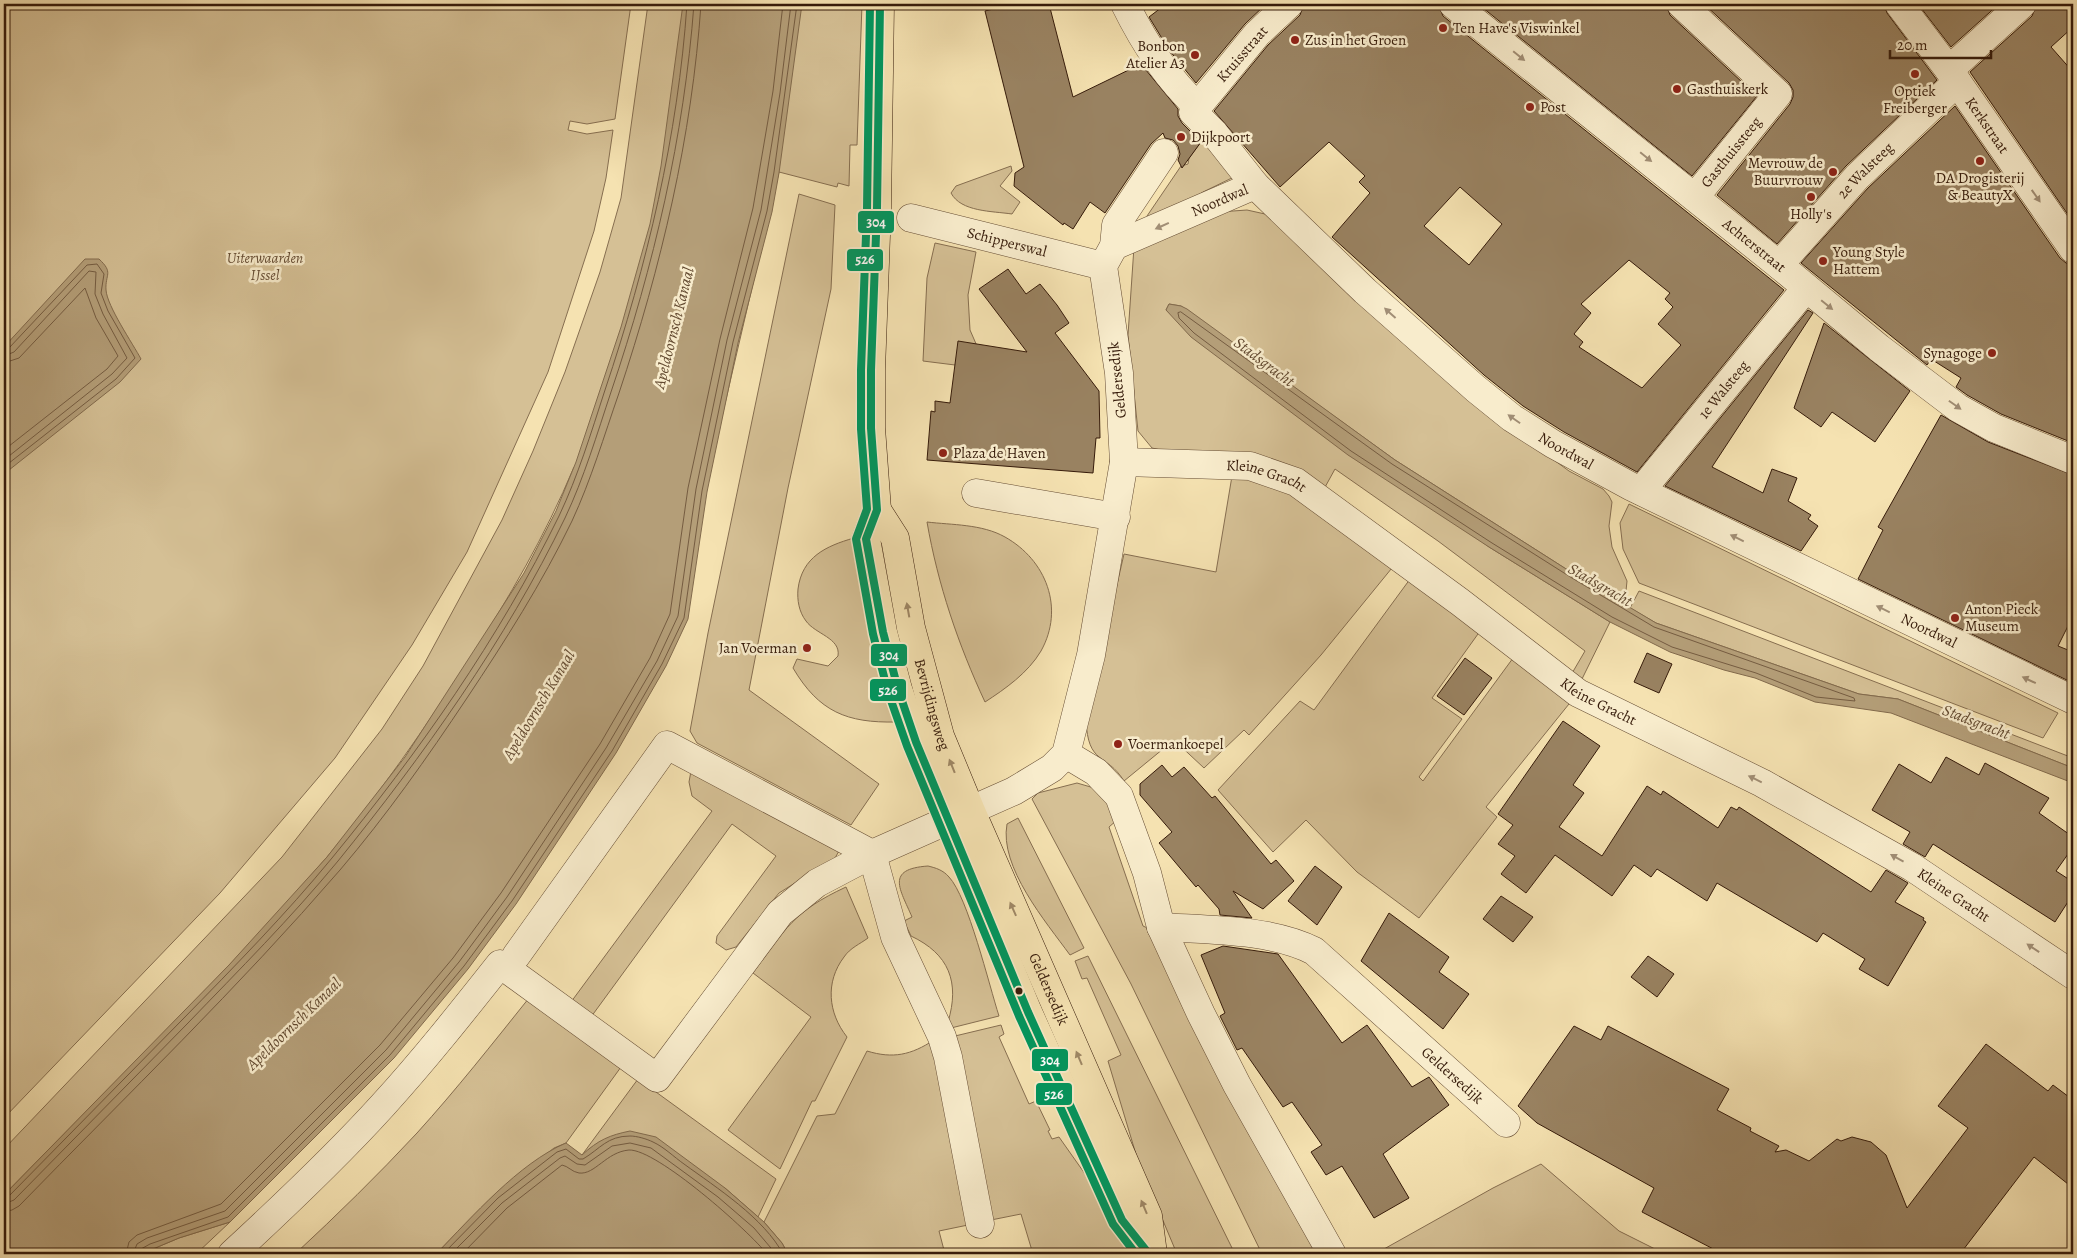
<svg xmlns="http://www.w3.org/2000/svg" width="2077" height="1258" font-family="Alegreya,serif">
<rect width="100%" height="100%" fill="#f5e2b1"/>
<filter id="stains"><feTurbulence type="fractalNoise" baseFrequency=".004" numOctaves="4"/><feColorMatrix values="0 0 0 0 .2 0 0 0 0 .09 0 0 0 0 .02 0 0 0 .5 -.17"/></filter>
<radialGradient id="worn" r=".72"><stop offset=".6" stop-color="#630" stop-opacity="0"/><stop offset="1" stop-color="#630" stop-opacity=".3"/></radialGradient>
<!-- green -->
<path fill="#d5c095" stroke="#866e50" d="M4,4H631L615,119L587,124L570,121L568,130L587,134L613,130L606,178L594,231L548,372L467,552L412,645L335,758L220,893L4,1118Z
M648,4H862L857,145H850L849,186L838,183L837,187L779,172L720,425L574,467C545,536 509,598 469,660C425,728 379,795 327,857C226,975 112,1084 4,1195V1149L282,857L382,729L423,666L502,520L533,451L565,372L600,272L621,198Z
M1203,139L1236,176L1203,192L1163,219L1151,222L1147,216L1181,166L1188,164L1189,158Z
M1011,166L1012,171L1000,186L1020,202L1012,214C992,211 961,212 951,193L956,186Z
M799,194L835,205L831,289L788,488L749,690L879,784L851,825L697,743L690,731L708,633Z
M1247,210L1265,214L1458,390L1569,471L1603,489L1609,496L1612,502L1609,526L1612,547L1627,581L1626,591L1620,601L1574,574L1395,460L1181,306L1169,304L1166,310L1173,316L1489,547L1610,622L1581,681L1571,675L1585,651L1438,541L1335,469L1324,489L1152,448L1138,431L1128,335L1134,247L1219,212Z
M935,243L976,252L968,295L970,330L987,369L923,361L927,278Z
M1233,470L1294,491L1396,563L1321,655L1249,735L1244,730L1204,768L1174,740L1124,781C1106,752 1088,766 1086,720L1124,554L1216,572Z
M1629,504L2058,713L2043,738L1639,583L1623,549L1620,523Z
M927,522C952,525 982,524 1005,537C1046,560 1065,608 1041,651C1028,673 1005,689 985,702C958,644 938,585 927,522Z
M854,538L867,623L896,722C847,723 819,712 793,668L797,659L828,666L838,656C841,638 815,634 806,621C799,612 797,600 798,589C802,557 826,546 854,538Z
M1413,575L1483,627L1432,698L1462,719L1419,777L1423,781L1516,654L1573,699L1486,807L1497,817L1419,918L1357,872L1306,820L1273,852L1218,790L1300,701L1314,710Z
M1639,591L2073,758V768L1898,699L1859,694L1656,623L1630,608Z
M691,771L839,851L835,858L779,893L736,947L726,950L716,943L717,936L776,856L732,824L591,1017L571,1002L712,811L692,796L689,782Z
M1077,783L1101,790L1117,820L1109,827L1143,926L1154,931L1319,1254H1262L1131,984L1032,799L1038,793Z
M1018,818L1084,948L1070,955C1046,922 999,867 1007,824Z
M928,866C936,868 943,870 949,877C968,897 989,985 999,1016L951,1028L948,1022C960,982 949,954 911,936L904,921L912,917C900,889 885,869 928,866Z
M846,887L868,938C860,944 850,948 844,957C825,982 828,1013 847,1037L815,1101H812L780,1169L728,1130L811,1017L753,973C785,929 794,911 846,887Z
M1088,956L1235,1254H1177L1138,1161L1108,1061L1121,1055L1087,978L1082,979L1075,961Z
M529,998L621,1067L566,1143L554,1148L495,1194L436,1254H295C337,1215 378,1175 417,1133C456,1090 493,1043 529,998Z
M1001,1025L1004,1034L999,1037L1029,1104L1036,1101L1050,1130L1048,1131L1052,1139L1059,1137L1102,1198L1130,1254H1033L1021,1214L991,1220L955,1036Z
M934,1040L968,1225L939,1231L945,1254H788L782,1243L764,1222L817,1116L835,1114L867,1051C893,1059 911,1055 934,1040Z
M638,1079L776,1179L758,1217L725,1188L582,1155Z
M1541,1164L1619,1231L1665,1254H1387L1384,1249L1493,1188Z
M230,1222L196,1254H141L179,1238Z"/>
<!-- water -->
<path fill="#b49e78" stroke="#826a4c" d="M683,4H802L779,173L772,212L738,343L707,492L688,619L666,666L616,753L516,904L468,969L394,1058L230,1222L179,1238L141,1254H4V1195L229,965L327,857L405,757L524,573L556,511L576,462L621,327L650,224L661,166Z
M85,259H99C114,273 105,274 106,290C107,306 133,344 141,359L120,382L4,474V347Z
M1169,304L1181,306L1187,309L1395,460L1574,574L1656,623L1859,694L1898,699L2073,768V783L1891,713L1815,702L1755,678L1724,670L1670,652L1610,622L1489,547L1348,455L1191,337L1166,310Z
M630,1131L656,1137L725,1188L764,1222L782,1243L788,1254H436C472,1217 519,1163 566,1143L582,1155C598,1140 610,1135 630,1131Z"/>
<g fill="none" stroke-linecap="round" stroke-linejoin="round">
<!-- shore -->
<path stroke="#755c41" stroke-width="1" d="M1181,312L1392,464L1572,578L1654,627L1854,698L1855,701L1816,697L1756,673L1672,647L1612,617L1492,543L1351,451L1194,333L1179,318L1178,313Z
M4,350L9,348L87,265L97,264L104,274L101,293L108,311L135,358L116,379L4,467
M4,356L14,352L89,271L96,272L95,294L103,314L127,358L112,374L4,460
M4,363L19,358L85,288L96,318L118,356L107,369L4,450
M4,1198L9,1196C67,1137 125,1078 183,1019C234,967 286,914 332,858C418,753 499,639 559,516C578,476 591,433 605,390C647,265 678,136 687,4
M4,1204L14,1200C72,1141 130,1082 188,1023C239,970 291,918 338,861C423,756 506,640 565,518C584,478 597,434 611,392C654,265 684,137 694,4
M4,1212L12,1210L19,1206C127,1095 239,987 340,870C386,816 427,758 467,698C505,641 542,583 572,521C591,480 604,436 619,393C661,267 692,137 701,4
M126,1254L129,1242L137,1235L221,1204L380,1045L453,958L501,893L600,744L650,658L670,614L688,488L720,339L753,208L773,91L783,4
M133,1254L137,1244L147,1238L225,1211L386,1050L459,962L507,897L606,748L657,661L678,616L696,489L727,340L761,210L780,93L791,4
M140,1254L141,1249L150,1244L228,1217L390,1055L464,966L512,901L612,751L662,664L684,618L702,491L733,342L767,211L774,172L797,4
M443,1254L498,1198L557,1152L566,1149L579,1159H583C600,1149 607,1136 630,1136C637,1136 647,1139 653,1142C664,1147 674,1157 684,1164C717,1188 764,1218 783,1254
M451,1254L502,1203L560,1158L565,1156L577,1164L585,1165L612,1146L630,1143L651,1148L718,1197L754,1228L776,1254
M462,1254L507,1208L562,1165C568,1166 572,1172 579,1173C595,1175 606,1152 629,1150C657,1149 749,1231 767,1254"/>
</g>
<!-- building -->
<path fill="#998261" stroke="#361b0a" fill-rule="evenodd" d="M1013,4H1049L1073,97L1141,64L1178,109V116L1182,123L1201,142L1182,168L1178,160L1180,154L1178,146L1173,140L1165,138L1163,133L1151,144L1105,213L1090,202L1073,229L1064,223L1063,225L1014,186L1015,173L1024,167L985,11Z
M1166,4H1266L1245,24L1196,83L1169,50L1149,17Z
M1304,4H1438L1443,16L1784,290L1637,472L1564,432L1523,406L1484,375L1332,237L1370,193L1359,182L1365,176L1329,142L1280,187L1214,111L1268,45L1300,15ZM1460,187L1502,224L1469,265L1424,226ZM1629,260L1670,293L1665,299L1673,307L1658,324L1681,345L1642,388L1579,347L1583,342L1574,334L1591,313L1581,304Z
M1478,4H1666L1670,15L1757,96L1692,176Z
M1704,4H1884L1887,13L1937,80L1846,166L1777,244L1717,195L1790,104L1793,97V90L1789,83Z
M1918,4H1999L1951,47Z
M2037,4H2073V27L2051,47L2073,72V222L1970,72L2032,16Z
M1955,106L2060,258L2066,263L2073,264V443L2001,414L1967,395L1956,387L1961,378L1931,359L1927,365L1801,263L1868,188Z
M1008,269L1026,294L1040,284L1057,305L1069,323L1055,333L1099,391L1100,438H1096L1093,473L927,460L931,411L935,412V401L950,403L958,341L1027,352L979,289Z
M1808,310L1813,313L1712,467L1763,493L1772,469L1797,478L1788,501L1811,515L1808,519L1818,526L1801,551L1665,486Z
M1824,323L1910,391L1875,442L1832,412L1821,427L1794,408Z
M1941,415L1988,442L2073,475V616L2058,646L2073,652V683L1858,579L1883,530L1878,527Z
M1647,653L1672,664L1659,693L1634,682Z
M1465,658L1492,678L1464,715L1437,696Z
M1563,721L1600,746L1573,785L1584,793L1559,827L1602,856L1647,786L1661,795L1663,791L1718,828L1731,807L1737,810L1739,807L1871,892L1886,870L1908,883L1895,902L1924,918L1923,920L1926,922L1888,986L1859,969L1865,959L1823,933L1817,942L1717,883L1707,901L1657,869L1651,877L1634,865L1612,896L1555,855L1526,893L1501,874L1515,856L1498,844L1513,825L1498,814Z
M1946,757L1979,775L1985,763L2049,798L2039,813L2073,837V847L2056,871L2073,882V894L2055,922L1933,844L1925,857L1903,844L1910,832L1872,810L1899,764L1931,783Z
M1162,765L1172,777L1184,767L1212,798L1215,796L1271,864L1276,860L1294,881L1263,909L1233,891L1252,918L1220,915L1219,909L1198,885L1196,887L1159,843L1172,832L1140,795V784Z
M1315,866L1342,887L1317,925L1288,901Z
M1501,896L1533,917L1513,942L1483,919Z
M1389,913L1449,957L1439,972L1469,994L1443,1029L1361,961Z
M1223,946L1278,954L1342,1043L1367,1025L1412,1087L1429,1077L1449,1105L1383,1154L1409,1198L1374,1218L1342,1166L1326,1175L1311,1152L1322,1145L1292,1102L1283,1107L1242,1048L1237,1050L1220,1016L1225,1013L1201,955Z
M1648,956L1674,974L1657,997L1631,977Z
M1574,1026L1601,1040L1608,1026L1729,1089L1717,1110L1751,1128L1750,1131L1779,1146L1775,1152L1786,1150L1809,1161L1837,1139L1841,1141L1852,1137L1871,1142L1886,1155L1907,1208L1968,1128L1938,1106L1986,1044L2048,1091L2053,1085L2073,1100V1188L2034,1157L1960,1254H1723L1642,1212L1654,1188L1537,1123L1518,1106Z"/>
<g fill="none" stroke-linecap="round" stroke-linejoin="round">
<defs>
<g id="minor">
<path d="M1125,4C1144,43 1166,77 1198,107"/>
<path id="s1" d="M1289,4L1257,34L1193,112L1214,133L1255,185L1365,291L1476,389L1512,418L1553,444L1632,487L2073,700"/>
<path id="s2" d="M1453,4L1779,265L1879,348L1958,408L1994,428L2073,460"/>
<path d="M1681,4L1778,94L1695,197"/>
<path id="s3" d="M1899,4L1949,70L2073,249"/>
<path d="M1949,70L2022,4"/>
<path id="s4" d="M911,218L1103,266"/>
<path id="s5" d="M1114,246L1255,185"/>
<path id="s6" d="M1779,265L1857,177L1957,82"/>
<path id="s7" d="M1124,462L1250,466L1296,482L1460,602L1578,693L1762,783L1912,867L2073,975"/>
<path id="s8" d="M1641,491L1806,288"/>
<path d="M976,493L1116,517"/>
<path d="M1066,754L1096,772L1119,796L1147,873L1161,927L1201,1014L1237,1085L1332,1254"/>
<path id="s9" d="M1161,927C1209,930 1271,929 1314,951L1506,1123"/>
<path d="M516,956L667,745L872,854L1014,791L1052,768L1066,754L1091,655L1124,462L1119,373L1103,266L1114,246L1116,225L1164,153"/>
<path d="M232,1254C284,1206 336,1157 383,1105C424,1060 462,1012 500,964L657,1078L780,913L817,883L872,854L895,937L942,1037L948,1057L980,1224"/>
</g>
<g id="major">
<path d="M880,4L877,208L871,370V428L877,510L866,539L883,632L898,689L916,742L1028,1012L1122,1220L1149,1254"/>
<path id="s10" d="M877,510L895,538L911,628L940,736L971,811L1148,1216L1153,1254"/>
</g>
</defs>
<!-- minor casing -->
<use href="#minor" stroke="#664d34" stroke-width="29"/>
<!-- major casing -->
<use href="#major" stroke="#361b0a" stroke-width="29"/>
<!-- minor -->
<use href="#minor" stroke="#f8eccc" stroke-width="28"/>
<!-- major -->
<use href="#major" stroke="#f5e2b1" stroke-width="28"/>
<defs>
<path id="bus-1" d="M880,4L877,208L871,370V428L877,510L866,539L883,632L898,689L916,742L1028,1012L1122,1220L1149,1254"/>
<path id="bus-2" d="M870,4L867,208L861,370V429L867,509L856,539L873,634L888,692L907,746L1019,1016L1113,1224L1136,1254"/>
</defs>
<!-- bus-1 casing -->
<use href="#bus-1" stroke="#f8eccc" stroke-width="11"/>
<!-- bus-2 casing -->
<use href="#bus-2" stroke="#f8eccc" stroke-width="11"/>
<!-- bus-1 -->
<use href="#bus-1" stroke="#00965e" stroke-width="8"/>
<!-- bus-2 -->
<use href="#bus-2" stroke="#00965e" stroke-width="8"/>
</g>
<!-- one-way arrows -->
<defs><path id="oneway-solid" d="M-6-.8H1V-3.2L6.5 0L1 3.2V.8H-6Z" transform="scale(1.25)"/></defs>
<g fill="#a18e75">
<use href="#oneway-solid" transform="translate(1519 56) rotate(39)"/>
<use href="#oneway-solid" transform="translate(1646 157) rotate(39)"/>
<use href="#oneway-solid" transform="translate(2036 196) rotate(55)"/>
<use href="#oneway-solid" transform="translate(1162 226) rotate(156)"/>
<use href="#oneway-solid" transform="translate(1827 305) rotate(39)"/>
<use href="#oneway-solid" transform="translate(1390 313) rotate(-138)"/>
<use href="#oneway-solid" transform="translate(1955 405) rotate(35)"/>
<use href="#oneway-solid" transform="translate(1514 419) rotate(-145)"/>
<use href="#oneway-solid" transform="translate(1737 538) rotate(-154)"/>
<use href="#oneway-solid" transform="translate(1883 609) rotate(-154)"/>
<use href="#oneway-solid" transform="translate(2029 680) rotate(-155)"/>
<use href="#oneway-solid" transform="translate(1755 779) rotate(-154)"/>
<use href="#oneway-solid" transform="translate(1897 858) rotate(-151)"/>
<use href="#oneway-solid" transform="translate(2033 948) rotate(-146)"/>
</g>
<g fill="#9f8866">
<use href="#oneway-solid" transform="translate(908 610) rotate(-100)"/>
<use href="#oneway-solid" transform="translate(952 766) rotate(-112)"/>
<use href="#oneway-solid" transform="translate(1013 909) rotate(-114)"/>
<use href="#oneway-solid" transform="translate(1079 1058) rotate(-113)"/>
<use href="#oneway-solid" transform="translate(1144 1207) rotate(-113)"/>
</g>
<!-- markers -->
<g fill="#8f2418" stroke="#f8eccc" stroke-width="2">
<circle cx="1443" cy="28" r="5"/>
<circle cx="1295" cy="40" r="5"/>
<circle cx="1195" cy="55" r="5"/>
<circle cx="1915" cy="74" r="5"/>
<circle cx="1677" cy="89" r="5"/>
<circle cx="1530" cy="107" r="5"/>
<circle cx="1181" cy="137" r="5"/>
<circle cx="1980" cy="161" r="5"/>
<circle cx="1833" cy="172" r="5"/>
<circle cx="1811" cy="197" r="5"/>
<circle cx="1823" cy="261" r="5"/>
<circle cx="1992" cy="353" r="5"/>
<circle cx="943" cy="453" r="5"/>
<circle cx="1955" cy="618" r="5"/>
<circle cx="807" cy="648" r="5"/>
<circle cx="1118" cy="744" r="5"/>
</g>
<circle fill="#361b0a" stroke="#f8eccc" stroke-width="2" cx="1019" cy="991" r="4.5"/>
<g text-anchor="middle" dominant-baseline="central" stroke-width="5" stroke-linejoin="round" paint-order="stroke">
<!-- poi labels -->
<g font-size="15" fill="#361b0a" stroke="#f8eccc" text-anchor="start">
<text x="1453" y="28">Ten Have's Viswinkel</text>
<text x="1305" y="40">Zus in het Groen</text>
<text x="1185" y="46" text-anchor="end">Bonbon<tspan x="1185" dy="17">Atelier A3</tspan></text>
<text x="1687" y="89">Gasthuiskerk</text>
<text x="1915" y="91" text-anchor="middle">Optiek<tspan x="1915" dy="17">Freiberger</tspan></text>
<text x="1540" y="107">Post</text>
<text x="1191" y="137">Dijkpoort</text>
<text x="1823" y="163" text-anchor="end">Mevrouw de<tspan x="1823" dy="17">Buurvrouw</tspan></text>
<text x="1980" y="178" text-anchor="middle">DA Drogisterij<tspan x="1980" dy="17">&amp; BeautyX</tspan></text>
<text x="1811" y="214" text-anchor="middle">Holly's</text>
<text x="1833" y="252">Young Style<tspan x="1833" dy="17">Hattem</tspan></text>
<text x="1982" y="353" text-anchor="end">Synagoge</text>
<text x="953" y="453">Plaza de Haven</text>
<text x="1965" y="609">Anton Pieck<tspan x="1965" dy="17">Museum</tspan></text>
<text x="797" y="648" text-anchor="end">Jan Voerman</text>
<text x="1128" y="744">Voermankoepel</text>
</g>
<!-- street labels -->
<g font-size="15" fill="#361b0a" stroke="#f8eccc">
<text transform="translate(1242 54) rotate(-49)">Kruisstraat</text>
<text stroke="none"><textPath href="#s3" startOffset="150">Kerkstraat</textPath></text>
<text transform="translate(1731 152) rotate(-51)">Gasthuissteeg</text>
<text stroke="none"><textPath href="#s6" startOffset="128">2e Walsteeg</textPath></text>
<text stroke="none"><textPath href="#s5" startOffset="115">Noordwal</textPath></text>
<text stroke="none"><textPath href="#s4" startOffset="99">Schipperswal</textPath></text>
<text stroke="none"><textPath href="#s2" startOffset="386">Achterstraat</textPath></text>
<text transform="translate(1117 380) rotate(-96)">Geldersedijk</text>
<text stroke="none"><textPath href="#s8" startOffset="131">1e Walsteeg</textPath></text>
<text stroke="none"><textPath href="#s1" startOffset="651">Noordwal</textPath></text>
<text stroke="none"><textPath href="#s7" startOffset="144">Kleine Gracht</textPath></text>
<text stroke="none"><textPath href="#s1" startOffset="1056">Noordwal</textPath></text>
<text stroke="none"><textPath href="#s7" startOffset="549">Kleine Gracht</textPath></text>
<text stroke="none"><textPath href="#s10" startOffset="204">Bevrijdingsweg</textPath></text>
<text stroke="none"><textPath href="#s7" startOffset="954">Kleine Gracht</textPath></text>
<text stroke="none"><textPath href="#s10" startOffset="512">Geldersedijk</textPath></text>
<text stroke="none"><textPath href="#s9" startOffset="342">Geldersedijk</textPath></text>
</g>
<!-- park labels -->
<g font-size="15" font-style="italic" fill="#664d34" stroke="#f8eccc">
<text x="265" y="258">Uiterwaarden<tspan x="265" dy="17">IJssel</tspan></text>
</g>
<!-- water labels -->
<g font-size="16" font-style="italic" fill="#624930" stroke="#f8eccc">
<text transform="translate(674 328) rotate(-76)">Apeldoornsch Kanaal</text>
<text transform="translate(1264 362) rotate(37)">Stadsgracht</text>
<text transform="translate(1600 585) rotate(30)">Stadsgracht</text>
<text transform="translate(539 705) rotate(-59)">Apeldoornsch Kanaal</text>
<text transform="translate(1976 722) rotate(21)">Stadsgracht</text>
<text transform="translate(294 1024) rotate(-44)">Apeldoornsch Kanaal</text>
</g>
</g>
<g stroke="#f8eccc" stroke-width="2">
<rect x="857" y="210" width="38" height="24" rx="5" fill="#00965e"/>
<rect x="846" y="248" width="38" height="24" rx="5" fill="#00965e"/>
<rect x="870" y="643" width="38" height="24" rx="5" fill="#00965e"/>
<rect x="869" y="678" width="38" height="24" rx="5" fill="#00965e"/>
<rect x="1031" y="1048" width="38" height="24" rx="5" fill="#00965e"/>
<rect x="1035" y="1082" width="38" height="24" rx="5" fill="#00965e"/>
</g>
<g font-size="14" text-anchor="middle" font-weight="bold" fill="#fff">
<text x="876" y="227">304</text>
<text x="865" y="264">526</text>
<text x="889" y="660">304</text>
<text x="888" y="695">526</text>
<text x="1050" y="1065">304</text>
<text x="1054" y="1099">526</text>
</g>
<!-- margin -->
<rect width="2077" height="1258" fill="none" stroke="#f5e2b1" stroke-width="20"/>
<rect x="5" y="5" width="2067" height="1248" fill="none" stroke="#361b0a" stroke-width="2.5"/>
<rect x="10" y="10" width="2057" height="1238" fill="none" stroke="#361b0a"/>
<!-- scale -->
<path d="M1890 50v8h101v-8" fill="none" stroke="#361b0a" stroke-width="2.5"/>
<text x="1897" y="50" font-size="15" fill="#361b0a" stroke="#f8eccc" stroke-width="4" paint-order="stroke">20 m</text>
<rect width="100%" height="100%" filter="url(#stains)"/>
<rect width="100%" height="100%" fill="url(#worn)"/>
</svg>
